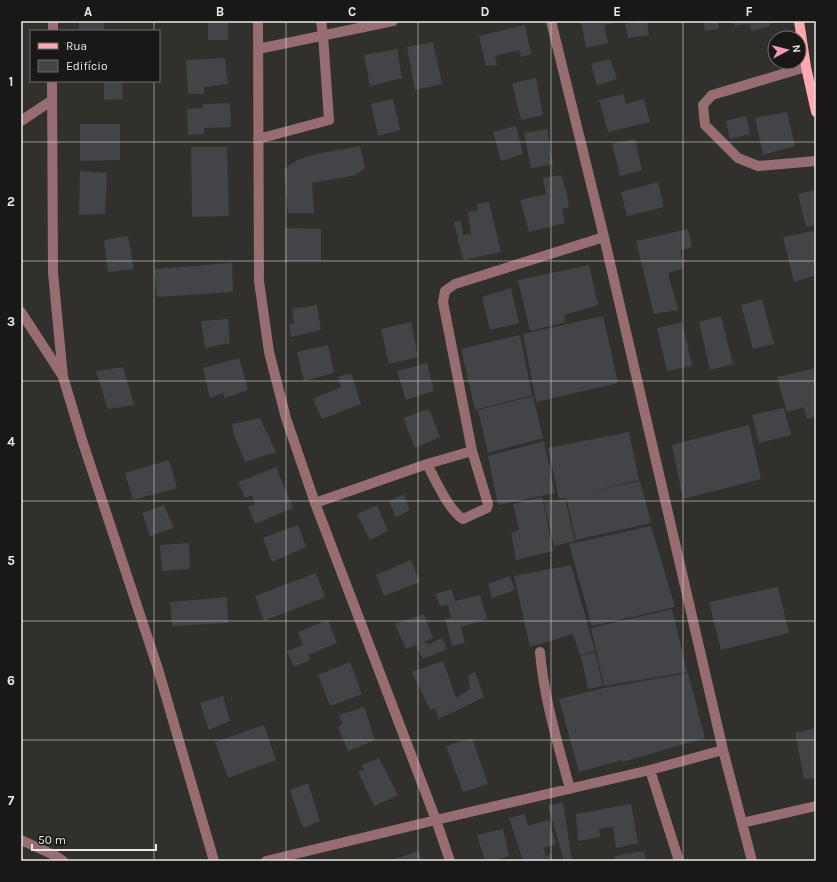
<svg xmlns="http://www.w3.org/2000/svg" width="837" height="882" font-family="Karla,sans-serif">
<rect width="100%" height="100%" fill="#31302c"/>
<!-- building -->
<path fill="#434448" d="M79,21H104V31H79Z
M208,21H228V40H208Z
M581,21H612V23L604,25L608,43L586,48Z
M634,21H647L649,35L628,38L625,24L635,23Z
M703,21H718L719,29L705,31Z
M734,21H769L770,26L751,31L750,23L735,26Z
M525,25L531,54L521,57L519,50L495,56L497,65L486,66L479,36Z
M433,42L442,84L415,90L407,47Z
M397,49L402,78L370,86L364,55Z
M225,58L228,84L204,87V94H188L186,60Z
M610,59L617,79L597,85L591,64Z
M536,78L543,115L521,120L512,83Z
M104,81H122L123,99L104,100Z
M623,94L626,104L644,99L650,122L608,132L599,100Z
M393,99L400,130L378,136L371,104Z
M230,103L231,127L204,128V134L188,135L187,109L203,108V104Z
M787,112L795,146L763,155L755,118Z
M746,116L750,134L730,139L726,121Z
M80,124H120V160L80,161Z
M516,126L523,154L501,161L493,132Z
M547,129L553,164L531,168L524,133Z
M635,139L642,170L620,176L612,144Z
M360,146L365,168L356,175L312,183L314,213H288L284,169L297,160L316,154Z
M191,147H227L229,216L192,217Z
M80,171L107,173L105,214L79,215Z
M561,175L566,190L569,207L562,209L565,223L529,232L520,200L546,194L543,178Z
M658,182L664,207L627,216L621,192Z
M815,190L816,225L806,227L798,194Z
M489,202L501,252L463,260L454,222L461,221L463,235L471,234L468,212L478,210L477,204Z
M285,228L321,229V261H285Z
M688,229L692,247L680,251L684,268L668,273L678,310L654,314L636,241Z
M814,231L816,240V275L794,282L783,237Z
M128,236L134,269L108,272L104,240Z
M232,263L233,292L157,297L154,269Z
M589,265L598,305L564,315L566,322L530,331L518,280Z
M511,288L519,323L490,330L482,297Z
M762,299L774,344L753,349L741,305Z
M317,305L321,330L291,337L289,325L294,323L292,309Z
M603,316L618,383L536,402L523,334Z
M721,316L733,364L710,370L699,322Z
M228,319L230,343L205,348L201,321Z
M411,322L418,357L389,364L381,329Z
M682,322L692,366L667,371L657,328Z
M520,335L532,395L475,410L461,349Z
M328,345L334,373L304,381L297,352Z
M239,358L248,390L225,398L223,393L210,398L203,368Z
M427,363L434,391L406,400L397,371Z
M123,367L134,405L108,409L96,371Z
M816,368V417L807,419L804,407L787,412L777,377Z
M351,373L361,404L322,419L313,399L341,387L338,377Z
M533,396L543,438L488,453L478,410Z
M784,408L791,435L759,443L752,415Z
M429,409L440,437L415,448L403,418Z
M260,418L276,452L245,462L234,435L232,424Z
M749,425L761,479L683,499L672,445Z
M629,432L639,480L559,499L548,448Z
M544,441L555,493L498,505L488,456Z
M169,460L177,488L133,500L125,473Z
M276,467L293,508L255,524L248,507L255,504L252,495L245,498L238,482Z
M640,481L651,523L576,540L566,497Z
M404,494L410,510L396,517L389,501Z
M542,497L553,551L516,560L511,533L519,530L513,504Z
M565,499L575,541L554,546L544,503Z
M164,505L174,528L150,536L142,513Z
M377,505L388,531L370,540L357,514Z
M298,525L306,547L272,562L263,538Z
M651,526L675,607L592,626L569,544Z
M189,543L190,569L162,571L160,545Z
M411,560L420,582L384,596L376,575Z
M571,565L595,651L580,655L573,634L530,647L514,576Z
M316,573L325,597L264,621L255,596Z
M510,576L515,590L492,598L488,584Z
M778,587L789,633L721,650L709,602Z
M452,589L455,601L480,595L487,619L461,627L465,643L452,646L445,619L451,618L448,605L440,606L435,594Z
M227,597L228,623L172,626L170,602Z
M672,609L687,672L604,686L591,628Z
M424,614L433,638L424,642L429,644L442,638L447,649L423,659L416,645L406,649L395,624Z
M328,620L337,643L308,655L310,660L294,667L287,651L303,645L298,632Z
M595,652L603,686L588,689L581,656Z
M443,661L456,698L470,689L468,676L475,672L484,697L439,719L435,708L430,710L412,672Z
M350,662L362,694L330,706L318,675Z
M688,673L705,738L622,762V760L579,772L559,699L604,688Z
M223,696L230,721L209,730L200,703Z
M364,707L375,740L348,751L338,727L343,724L339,715Z
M264,725L276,760L228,778L215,742Z
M816,728V778L804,779L795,733Z
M472,738L488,784L463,792L446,746Z
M379,758L398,795L374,806L358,772L364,770L362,765Z
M308,783L320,821L303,828L290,790Z
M563,803L572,861H564L548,805Z
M631,804L638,843L616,848L613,827L599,828L600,837L578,841L576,814Z
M525,814L528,826L549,820L556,844L543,848L546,856L551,854L553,861H523L509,818Z
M503,829L509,856L492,861H485L477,835Z
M419,851L422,861H389Z
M644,851L646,861H615L614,856Z"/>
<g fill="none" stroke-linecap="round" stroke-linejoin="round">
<!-- minor -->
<path stroke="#976d71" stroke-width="10" d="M258,21L259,281L269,352L286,418L315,503L436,820L450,861
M551,21L604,237L723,750L752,861
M53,31V21
M258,49L393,21
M806,67L712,95L703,105L705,125L738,158L758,166L816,161
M52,81L53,273L63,377L83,443L158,669L214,861
M21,121L51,101
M258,139L329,120L323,35L321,21
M21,312L62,375
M427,464C435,479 449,511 463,519L487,508L488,504L472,451
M315,503L427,464L472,451L443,302L445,291L455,284L604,237
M540,652C544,699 558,744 570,789
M650,770L679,861
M742,823L816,806
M21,840L54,855L63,861
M266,861L436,820L650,770L723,750"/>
<!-- major -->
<path stroke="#fea8b0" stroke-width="10" d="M799,21L806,67L816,112"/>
</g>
<!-- grid -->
<path fill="none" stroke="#eaeae7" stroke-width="1" stroke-opacity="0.55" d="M154,21V31M286,21V861M418,21V861M551,21V861M683,21V861M154,81V861M21,142H816M21,261H816M21,381H816M21,501H816M21,621H816M21,740H816"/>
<!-- border -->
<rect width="837" height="882" fill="none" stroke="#191816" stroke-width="44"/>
<!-- legend -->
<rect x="30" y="30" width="130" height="52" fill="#191816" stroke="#6d6c6a"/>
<rect x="38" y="43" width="20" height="6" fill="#fea8b0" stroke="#6d6c6a"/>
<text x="66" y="50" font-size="12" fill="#eaeae7">Rua</text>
<rect x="38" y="60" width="20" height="12" fill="#434448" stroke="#6d6c6a"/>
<text x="66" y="70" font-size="12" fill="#eaeae7">Edifício</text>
<!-- north arrow -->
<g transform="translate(787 50) rotate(83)"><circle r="19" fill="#191816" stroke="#6d6c6a"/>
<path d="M0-3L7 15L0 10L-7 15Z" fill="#f09ab5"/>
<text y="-6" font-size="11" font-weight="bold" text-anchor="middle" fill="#eaeae7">N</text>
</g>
<!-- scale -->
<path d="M32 844v6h124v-6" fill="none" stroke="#eaeae7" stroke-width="2"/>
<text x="38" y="844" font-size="12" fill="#eaeae7" stroke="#191816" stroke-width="3" paint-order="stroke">50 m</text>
<rect x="22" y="22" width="793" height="838" fill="none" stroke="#eaeae7" stroke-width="1.5"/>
<g font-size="13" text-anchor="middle" font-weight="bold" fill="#eaeae7">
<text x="88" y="16">A</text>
<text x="220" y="16">B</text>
<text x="352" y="16">C</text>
<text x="485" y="16">D</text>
<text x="617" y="16">E</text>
<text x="749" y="16">F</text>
<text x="11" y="86">1</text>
<text x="11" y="206">2</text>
<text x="11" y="326">3</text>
<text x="11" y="446">4</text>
<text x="11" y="565">5</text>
<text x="11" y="685">6</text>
<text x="11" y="805">7</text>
</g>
</svg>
